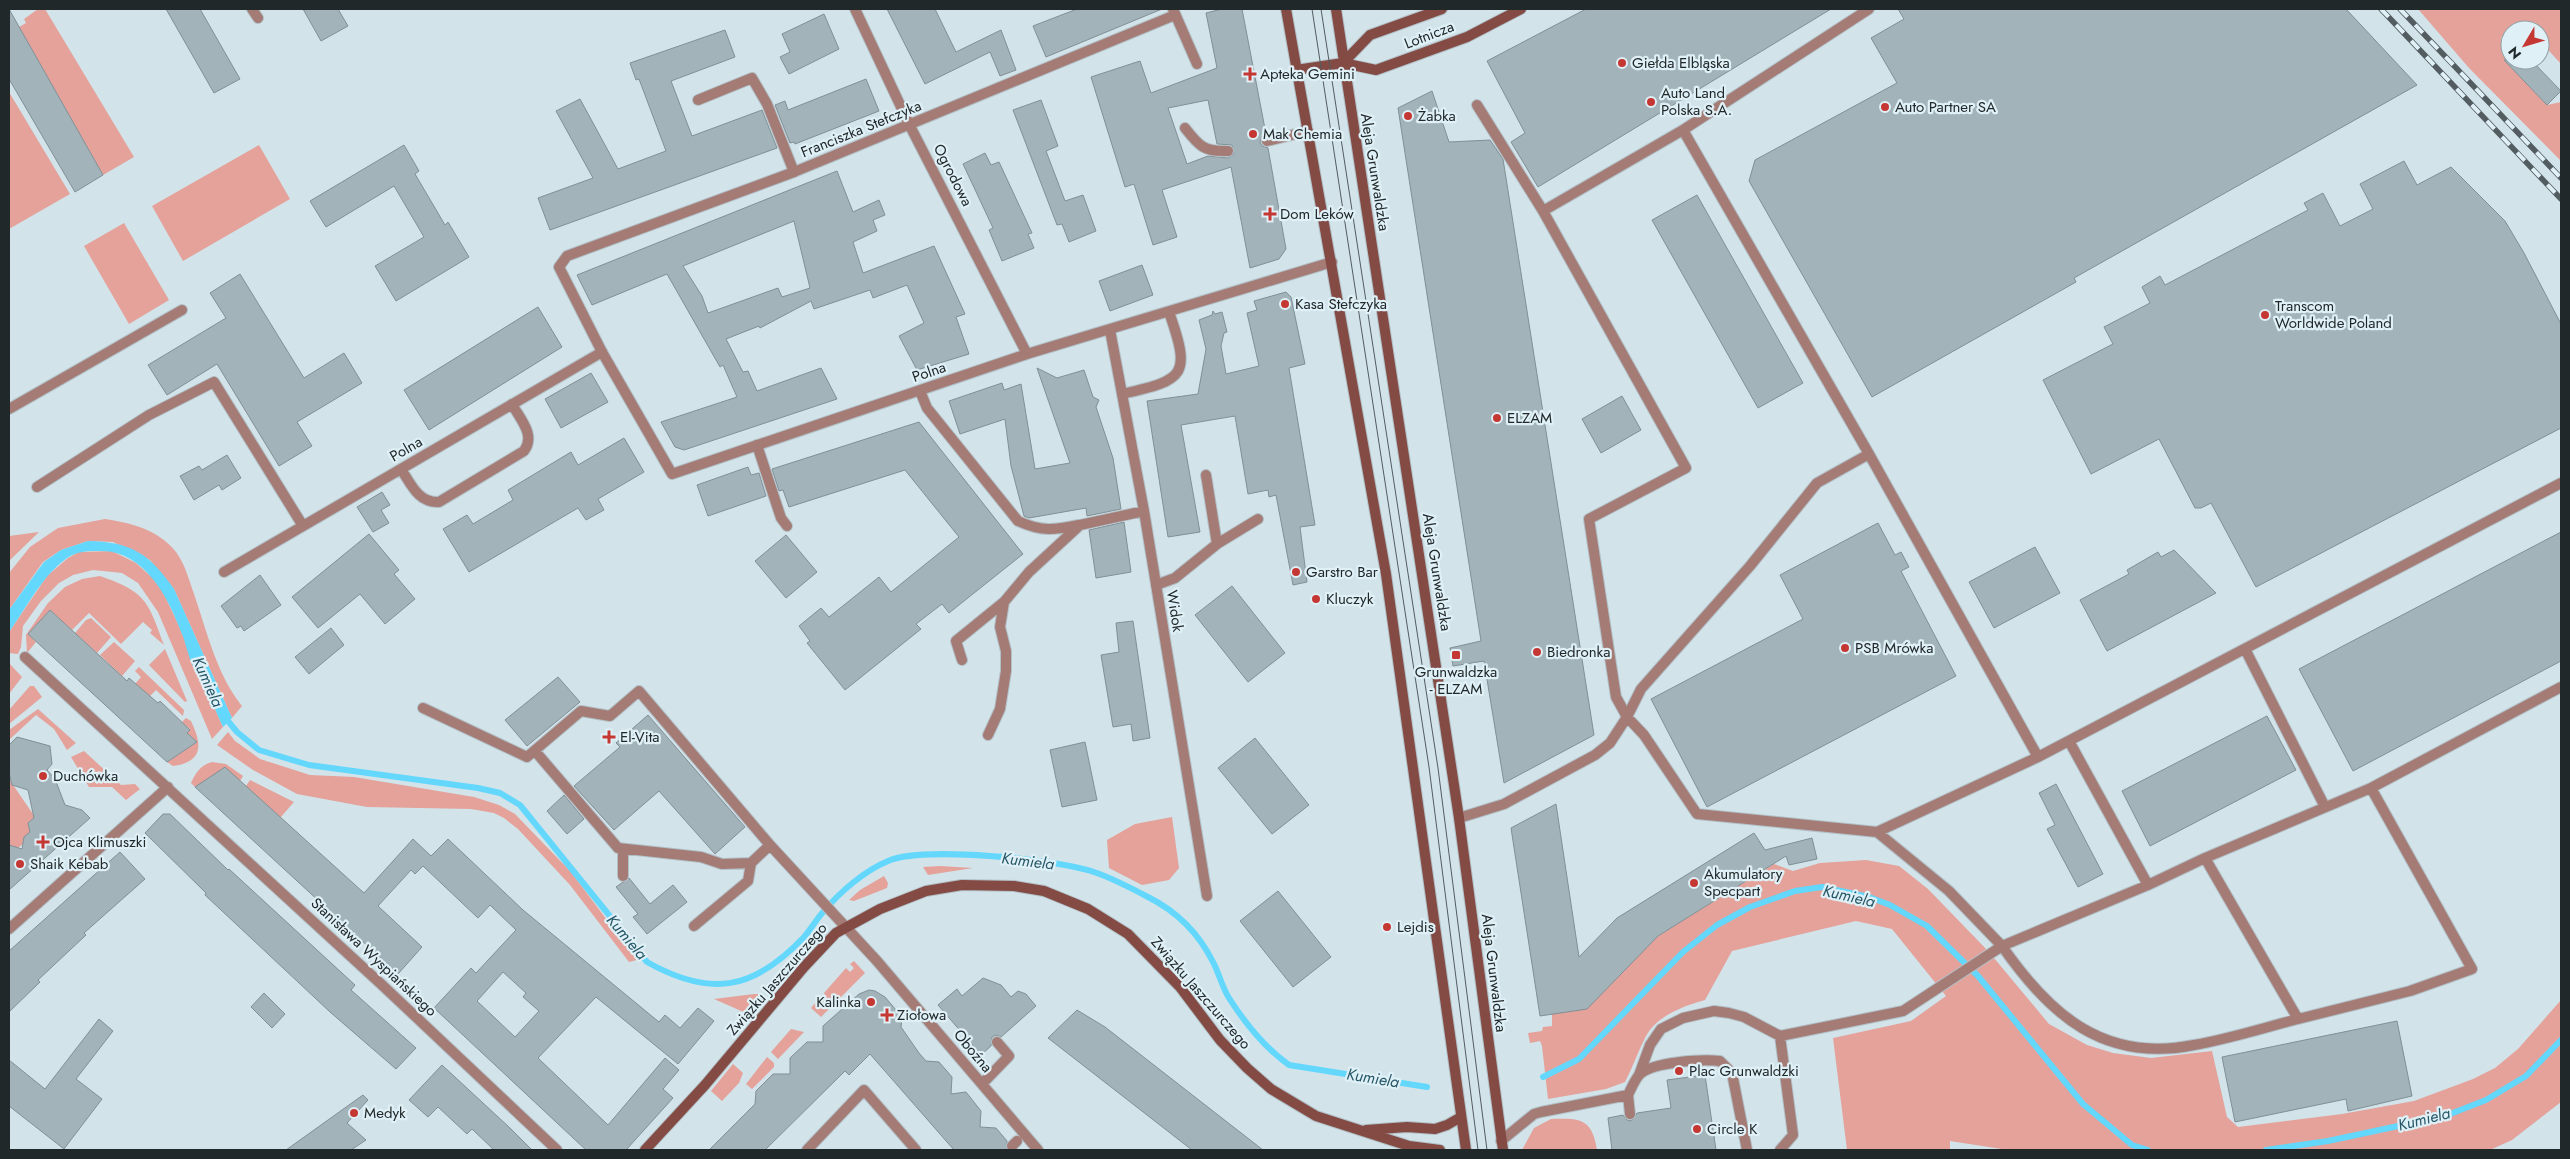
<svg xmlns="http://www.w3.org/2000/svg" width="2570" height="1159" font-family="Jost,sans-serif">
<rect width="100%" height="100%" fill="#d2e3ea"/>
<!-- green -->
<path fill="#e4a29a" d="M38,9H45L134,157L103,175L19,27L26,23L24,19Z
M2418,9H2561V64L2540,41V30H2530L2527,26L2522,30L2513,28L2501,38L2509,49L2507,63L2547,105L2561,102V161L2469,68Z
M9,92L70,194L9,229Z
M259,145L290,199L183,261L152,206Z
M124,223L169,300L129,324L84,246Z
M105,519C132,523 159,530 176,552C185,564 189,580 194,594C207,632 217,675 242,706L232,718L174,589L150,560L113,542L88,541L61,550L43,562L9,610V573L30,547L58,528Z
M39,532L9,561V536Z
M112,551L136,563L156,581L163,592L182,632L194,668L201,677L223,727L212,739L158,612L138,583L122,573L93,570L73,575L59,583L41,601L23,626L21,647L18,654L9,653V632L47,576L68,558L79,552Z
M100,576C146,592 148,601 164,645L150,633L152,630L143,622L121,644L89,613L72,630L50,610L28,634L36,642L27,653L26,635L48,603L65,587L82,579Z
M91,618L111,637L97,653L75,633L86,620Z
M114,642L135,661L122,676L100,655Z
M165,649L187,701L185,702L149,665Z
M9,663L22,677L9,694Z
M139,667L184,710L183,716L156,690L150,696L135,684L141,677L135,671Z
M30,686H34L42,697L9,724V710Z
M38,709L76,743L67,750L54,729L36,715L9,740V730Z
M186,718L191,721C202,744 204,762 173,766L167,762L197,742L187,733L190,729L182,722Z
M228,732L235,741L260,759L310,775L354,777L474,797L499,805L515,814L571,872L637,960L629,962L570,885L518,829L504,818L494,813L471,809L367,807L297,794L253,770L217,745Z
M84,751L121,785L135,784L140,789L126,800L112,787H89L71,757Z
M212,762L226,764L243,776L240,781L195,787L191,783C196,772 201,765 212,762Z
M9,779L35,817L28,823L30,832L24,837L23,844L18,848L13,847L9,851Z
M250,780L294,802L280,818L246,786Z
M1172,817L1179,868L1169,880L1142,885L1109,868L1107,840L1135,824Z
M1866,860L1899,866L1928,889L1989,952L2049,1024L2087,1045L2113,1053L2151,1058L2212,1051L2227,1117L2238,1127L2342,1114L2414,1101L2473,1079L2495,1068L2518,1049L2561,1000V1102L2512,1140L2490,1150H2008L1950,1141V1150H1847L1833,1038L1911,1021L1946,996L1892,929L1856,921L1732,951L1705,1000C1684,1006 1658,1015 1646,1036C1638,1051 1633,1067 1625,1082L1606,1089L1548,1099L1542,1046L1540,1041L1530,1043L1528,1033L1542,1031L1543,1027L1552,1026V1014L1653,939L1774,864L1793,871L1820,863Z
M940,866L973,868L928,875L923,867Z
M884,876L888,883L887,888L854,901L849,900L860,890Z
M854,961L865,973L821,1017L811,1008L822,995H825L824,993L846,968L850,972L854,968L850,964Z
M754,994H761L762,996L748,1014L714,999Z
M791,1029L804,1032L778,1059L771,1052Z
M767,1057L774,1063V1067L752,1089L746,1084Z
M733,1064L743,1073L739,1083L722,1101L711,1091Z
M1551,1119C1580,1118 1592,1118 1597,1150H1522L1534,1128Z"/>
<!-- water -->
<path fill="#63d7fc" d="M88,541C131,542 149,553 174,589L232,718L223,727C215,711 210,694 202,678C199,674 195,671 193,666C188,656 186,644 182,634C169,598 144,550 100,551C88,551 77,551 67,558C41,577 27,607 9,632V610L44,562L61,550Z"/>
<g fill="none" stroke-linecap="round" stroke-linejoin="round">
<!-- stream -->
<path stroke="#63d7fc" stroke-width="6" d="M223,715L237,732L259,750L309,765L478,788L500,793L520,805L647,962C711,998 754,990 804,937C811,929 816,920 823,912C840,892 864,871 888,861C922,846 1057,859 1094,872C1112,878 1131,888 1148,897C1176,911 1199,934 1213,962C1219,973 1222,987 1229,998C1245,1023 1265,1048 1289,1065L1427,1087
M1543,1077L1579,1059L1683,952L1717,925L1750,907L1795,891L1822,887L1869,897L1890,905L1927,926L1978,976L2083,1104L2132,1145L2148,1150
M2266,1150L2328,1141L2445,1116L2486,1100L2526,1076L2561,1040"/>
</g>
<!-- building -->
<path fill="#a2b3b9" stroke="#809096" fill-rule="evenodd" d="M9,9L103,175L75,192L9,79Z
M166,9H200L240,79L214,93Z
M303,9H338L348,26L321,41Z
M887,9H935L956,52L1001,30L1016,70L1000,76L990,52L925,84Z
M1077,9H1162L1046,57L1033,26Z
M1222,9H1242L1266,134L1262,136L1260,142L1262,146L1268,148L1286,249L1279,259L1250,268L1231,167L1162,190L1177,237L1153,245L1134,184L1125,187L1091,77L1140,61L1151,93L1217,68L1206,13ZM1208,100L1217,144L1232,145L1234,154L1228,158L1208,156L1187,164L1168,108Z
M1586,9H1831L1538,187L1511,142L1525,133L1487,61Z
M1898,9H2346L2417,85L2074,278L2076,282L1872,397L1749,181L1755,160L1897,83L1871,38L1904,19Z
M824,14L839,49L789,74L780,57L790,52L782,34Z
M725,30L735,57L671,81L692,136L762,110L777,148L550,230L538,198L593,178L556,111L580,99L618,169L666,151L639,79L636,80L630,63Z
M2504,60H2531L2561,91L2547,105Z
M866,79L879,111L795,144L794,142L790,143L775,105L785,101L788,110Z
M1432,91L1449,142L1490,140L1503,159L1594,735L1504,783L1484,661L1453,666L1450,648L1481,641L1398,108Z
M1041,100L1058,146L1046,151L1065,201L1083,195L1096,231L1069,242L1062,224L1057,225L1013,110Z
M404,145L419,171L415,174L445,225L448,222L469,257L396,301L375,266L424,237L394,186L326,227L310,201Z
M985,153L991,165L999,162L1032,233L1028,234L1034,248L1002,261L989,230L993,228L963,164Z
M2404,161L2417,185L2451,167L2505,221L2524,253L2561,324V428L2256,587L2211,503L2201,508H2195L2159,439L2091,474L2043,380L2113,344L2104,327L2150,303L2142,287L2160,276L2165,285L2308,210L2304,203L2323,193L2340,226L2373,209L2360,184Z
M837,171L853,212L879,200L885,215L873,220L877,231L853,242L863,273L934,246L965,314L956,317L969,354L917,370L899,336L924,323L907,285L873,298L870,290L814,309L811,301L760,328L759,326L726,339L743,372L748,371L757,391L821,368L837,399L684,450L675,447L661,422L737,397L723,365L720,367L667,274L592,305L577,275ZM794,221L810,288L782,297L778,288L708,313L702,296L683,266Z
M1697,195L1803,383L1758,408L1652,220Z
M1142,265L1153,295L1110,311L1099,281Z
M240,274L304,378L344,353L362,383L297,422L312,446L279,466L217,364L167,395L148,365L226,318L210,293Z
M1286,292L1291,297L1305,364L1289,368L1315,525L1300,527L1307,582L1293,585L1276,495L1269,497L1268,490L1248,494L1235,416L1181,425L1200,532L1168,537L1147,401L1198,394L1206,349L1199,320L1212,315L1213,311L1215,314L1222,312L1227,332L1224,333L1221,346L1226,374L1259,366L1247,313L1257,310L1254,301Z
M538,307L562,347L429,430L404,390Z
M1037,368L1057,378L1084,370L1093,397L1099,400L1096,407L1113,458L1121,509L1087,516L1086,508L1029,518L1024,516L1011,466L1005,419L960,434L949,401L1002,383L1004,390L1021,384L1035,469L1070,463Z
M591,373L608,402L561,428L545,399Z
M1622,396L1641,430L1601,453L1582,419Z
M919,422L1023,554L949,613L942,604L916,624L921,629L845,690L807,643L810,641L799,626L821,608L829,617L879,577L891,592L959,537L905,470L789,507L783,490L779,491L772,469Z
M624,438L644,472L598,499L604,510L586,520L578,508L469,572L443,529L467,515L473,524L513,500L508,490L571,452L578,465Z
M227,455L241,478L222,490L219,485L194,500L180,476L199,466L202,470Z
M748,467L751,475L759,473L766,496L708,516L697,485Z
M382,492L390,505L381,510L389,523L373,532L357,507Z
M1124,522L1131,572L1096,578L1089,530Z
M1878,523L1895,555L1901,552L1909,567L1901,571L1956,676L1707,807L1651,699L1803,619L1780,575Z
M2561,532V661L2353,771L2299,669Z
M369,534L399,570L394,574L415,599L385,624L360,594L318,628L292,597Z
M786,535L817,572L786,598L755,561Z
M2035,547L2060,593L1994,628L1969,582Z
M2174,550L2216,593L2107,651L2080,600L2129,574L2127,570L2158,552L2161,557Z
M260,575L281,605L244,631L241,626L237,628L221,606Z
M1232,586L1285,653L1248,682L1195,615Z
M50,610L127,681L129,678L158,703L160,701L190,730L187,733L197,742L167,762L28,634Z
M1133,621L1150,738L1133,741L1131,724L1113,727L1101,655L1119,652L1116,623Z
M331,628L344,645L309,674L295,657Z
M558,677L580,702L527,746L505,720Z
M648,715L745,827L715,854L659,791L614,830L574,786L620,747L616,743Z
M2267,716L2296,770L2150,846L2122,791Z
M17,737L50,746L52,764L47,770L55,779L65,805L82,810L90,818L9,890V845L22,849L24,837L30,832L28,823L34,818L28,790L12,785L9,773V745Z
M1255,738L1309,805L1272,834L1218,768Z
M1085,742L1097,800L1062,807L1050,750Z
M225,767L364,893L413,839L431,856L448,839L523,910L659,1022L665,1015L680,1028L698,1008L714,1021L678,1064L596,997L538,1058L608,1125L665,1058L679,1070L663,1089L673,1098L626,1150H586L434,1008L471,968L476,973L516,930L490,905L478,918L423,866L415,874L411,870L378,906L422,947L398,974L195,787ZM503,972L526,993L523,997L539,1011L515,1037L477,1001Z
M2056,784L2103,874L2078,887L2047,829L2055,825L2039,793Z
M564,795L584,819L567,834L547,811Z
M1556,804L1579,957L1617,918L1754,833L1765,850L1812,838L1817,859L1789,865L1786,856L1658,936L1587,1009L1540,1016L1511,828Z
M163,814H170L228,870L229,869L355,985L351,990L416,1048L396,1069L330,1012L205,895L206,893L145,833Z
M120,852L145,879L84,933L86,935L38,980L40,982L9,1012V951Z
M629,878L650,904L673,885L687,902L647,934L633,917L638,914L616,887Z
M1278,891L1331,957L1293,987L1240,921Z
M983,978L1001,985L1011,997L1018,991L1026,994L1036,1006L1001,1037L996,1035L992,1037L991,1046L981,1055L938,1005L957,989L962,996Z
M869,990L875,991L885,997L902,1017L901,1027L919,1053L926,1061L939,1062L952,1077L951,1094L966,1092L981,1111L980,1127L996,1128L1007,1141V1150H954L870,1054L849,1075L845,1071L765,1150H709L755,1104L756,1091L773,1074H790V1058L807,1042H823V1026L859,994Z
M264,993L285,1014L272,1028L251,1007Z
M1077,1010L1105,1027L1263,1150H1192L1048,1038Z
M99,1019L113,1031L76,1079L102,1099L64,1149L9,1106V1060L45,1089Z
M2397,1021L2412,1096L2348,1111L2346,1099L2235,1122L2222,1057Z
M442,1065L510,1128L532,1150H494L472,1129L467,1134L438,1107L428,1117L409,1100Z
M1705,1075L1716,1150H1612L1608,1118L1623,1115L1627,1120L1631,1121L1637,1113L1671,1108L1667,1080Z
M363,1095L368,1100L347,1123L366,1140L351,1150H286Z"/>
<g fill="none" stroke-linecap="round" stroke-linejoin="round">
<defs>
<path id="lane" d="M252,9L258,18
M1173,9L1197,64
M698,100L752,78L767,104L794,172
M1477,105L1543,211L1686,468L1589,519L1616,697L1627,717L1644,735L1697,814L1877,832L1949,891L2002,946L1903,1011L1780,1036L1744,1017L1729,1013L1714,1011L1683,1018L1661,1029L1650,1045L1639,1075
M1185,128C1199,146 1204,152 1228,151
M1683,130L1869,454L2038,757L1877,832
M1267,141L1308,131
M1543,211L1683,130L1869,9
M1110,330L1144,511L1207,896
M920,391L927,408L1018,521C1042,532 1054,530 1079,525
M1122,394C1186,380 1191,375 1169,312
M9,409L182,310
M757,445L781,518L787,526
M401,469C411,484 418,503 439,502L524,451C536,435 520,419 512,404
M37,487L149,415L214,382L303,526
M1217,544L1258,519
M224,572L602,352
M1156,585L1175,578L1217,544L1206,475
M2245,649L2325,807
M962,660L956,641L1004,602
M423,708L527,757L581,711L610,716L639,691L770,845L877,961L1038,1150
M988,735L1000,709L1006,671V651L1000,627L1004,602L1029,572L1080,525L1144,511
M2069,741L2148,885
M535,751L618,848L701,857L722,864L751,863
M2038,757L2561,483
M1459,818L1504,804L1595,755L1610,743L1627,717L1641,689L1750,566L1817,483L1869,454
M2205,858L2298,1019C2263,1028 2229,1039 2194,1045C2104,1063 2050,1015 2002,946L2148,885Z
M2205,858L2371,788L2561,687
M623,876V849
M694,926L748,881L751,863L770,845
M2298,1019L2410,991L2472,969L2371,788
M1780,1036L1793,1135L1780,1150
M982,1084L1009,1056L997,1042
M1628,1095C1631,1089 1635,1079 1640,1074C1653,1062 1702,1059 1720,1061L1732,1073L1747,1150
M1501,1141L1534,1114L1541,1112L1628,1095L1630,1114
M1012,1146L1017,1141
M807,1150L864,1090L916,1150"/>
<path id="street" d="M855,9L910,126L1027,354
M1175,15L794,172L567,256L559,267L602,352L672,474L1027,354L1332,262
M25,657L381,984L557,1150
M9,929L168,787"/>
<path id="secondary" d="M1286,9L1386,574L1466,1150
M1336,9L1459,818L1503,1150
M1343,63L1370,35L1442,9
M1296,70L1343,63L1376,70L1467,37L1521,9
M1366,1130L1407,1127L1435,1129L1447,1125L1461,1117
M645,1150L705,1085L804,967L836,933L880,909L926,891L962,885L1014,886L1044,891L1088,909L1128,934L1180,987L1220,1040L1247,1068L1271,1089L1316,1116L1409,1146L1440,1150"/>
</defs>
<!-- lane casing -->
<use href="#lane" stroke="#b2c1c7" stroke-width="12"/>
<!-- street casing -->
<use href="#street" stroke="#b2c1c7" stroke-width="12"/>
<!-- secondary casing -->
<use href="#secondary" stroke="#b2c1c7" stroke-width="12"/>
<!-- lane -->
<use href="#lane" stroke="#a57b76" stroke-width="10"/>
<!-- street -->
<use href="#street" stroke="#a57b76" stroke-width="10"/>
<!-- secondary -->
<use href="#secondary" stroke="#844b45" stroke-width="10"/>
<!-- tram -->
<path stroke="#535c60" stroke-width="1" d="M1312,9L1429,767L1478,1150
M1321,9L1438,768L1487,1150"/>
<defs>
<path id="rail" d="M2381,9L2561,199
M2400,9L2561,178"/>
</defs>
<!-- rail casing -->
<use href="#rail" stroke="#535c60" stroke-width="5.5"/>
<!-- rail -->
<use href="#rail" stroke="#dff0f7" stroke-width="4" stroke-dasharray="11" stroke-linecap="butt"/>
</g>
<!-- markers -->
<g fill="#c53733" stroke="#dff0f7" stroke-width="2">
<circle cx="1622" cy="63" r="5"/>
<path d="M1247.5 66.5h5v5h5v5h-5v5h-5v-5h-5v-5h5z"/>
<circle cx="1651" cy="102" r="5"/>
<circle cx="1885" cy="107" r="5"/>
<circle cx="1408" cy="116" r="5"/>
<circle cx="1253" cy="134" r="5"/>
<path d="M1267.5 206.5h5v5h5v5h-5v5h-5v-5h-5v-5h5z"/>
<circle cx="1285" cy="304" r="5"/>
<circle cx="2265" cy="315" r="5"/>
<circle cx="1497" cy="418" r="5"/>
<circle cx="1296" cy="572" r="5"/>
<circle cx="1316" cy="599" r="5"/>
<circle cx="1845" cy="648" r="5"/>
<circle cx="1537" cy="652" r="5"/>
<rect x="1451" y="650" width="10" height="10" rx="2.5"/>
<path d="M606.5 729.5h5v5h5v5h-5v5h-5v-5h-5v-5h5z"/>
<circle cx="43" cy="776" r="5"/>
<path d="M40.5 834.5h5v5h5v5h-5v5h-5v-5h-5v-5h5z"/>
<circle cx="20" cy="864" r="5"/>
<circle cx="1694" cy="883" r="5"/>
<circle cx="1387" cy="927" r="5"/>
<circle cx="871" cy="1002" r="5"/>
<path d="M884.5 1007.5h5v5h5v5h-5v5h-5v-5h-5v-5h5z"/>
<circle cx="1679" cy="1071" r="5"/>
<circle cx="354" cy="1113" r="5"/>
<circle cx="1697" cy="1129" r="5"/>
</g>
<g text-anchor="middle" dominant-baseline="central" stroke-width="4.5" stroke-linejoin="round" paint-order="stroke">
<!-- street labels -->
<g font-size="15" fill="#21282a" stroke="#dff0f7">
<text transform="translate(1429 35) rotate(-21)">Lotnicza</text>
<text transform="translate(861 129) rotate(-22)">Franciszka Stefczyka</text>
<text transform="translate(1375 172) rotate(81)">Aleja Grunwaldzka</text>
<text transform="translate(953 175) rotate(63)">Ogrodowa</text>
<text transform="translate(929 372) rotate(-19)">Polna</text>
<text transform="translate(406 449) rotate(-30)">Polna</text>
<text transform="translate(1437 572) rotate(81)">Aleja Grunwaldzka</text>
<text transform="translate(1175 611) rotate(81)">Widok</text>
<text transform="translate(374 957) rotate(43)">Stanisława Wyspiańskiego</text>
<text transform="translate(1494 973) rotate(83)">Aleja Grunwaldzka</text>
<text transform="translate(777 979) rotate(-49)">Związku Jaszczurczego</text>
<text transform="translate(1201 993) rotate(49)">Związku Jaszczurczego</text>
<text transform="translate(973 1051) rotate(50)">Oboźna</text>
</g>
<!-- poi labels -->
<g font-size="15" fill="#21282a" stroke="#dff0f7" text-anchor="start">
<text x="1632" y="63">Giełda Elbląska</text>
<text x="1260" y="74">Apteka Gemini</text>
<text x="1661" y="93">Auto Land<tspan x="1661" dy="17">Polska S.A.</tspan></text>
<text x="1895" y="107">Auto Partner SA</text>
<text x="1418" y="116">Żabka</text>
<text x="1263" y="134">Mak Chemia</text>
<text x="1280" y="214">Dom Leków</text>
<text x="1295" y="304">Kasa Stefczyka</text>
<text x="2275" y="306">Transcom<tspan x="2275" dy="17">Worldwide Poland</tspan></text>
<text x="1507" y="418">ELZAM</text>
<text x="1306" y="572">Garstro Bar</text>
<text x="1326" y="599">Kluczyk</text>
<text x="1855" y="648">PSB Mrówka</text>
<text x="1547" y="652">Biedronka</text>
<text x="1456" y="672" text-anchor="middle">Grunwaldzka<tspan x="1456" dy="17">- ELZAM</tspan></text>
<text x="620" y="737">El-Vita</text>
<text x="53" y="776">Duchówka</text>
<text x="53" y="842">Ojca Klimuszki</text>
<text x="30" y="864">Shaik Kebab</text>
<text x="1704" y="874">Akumulatory<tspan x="1704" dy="17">Specpart</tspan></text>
<text x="1397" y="927">Lejdis</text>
<text x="861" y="1002" text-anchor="end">Kalinka</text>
<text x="897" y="1015">Ziołowa</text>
<text x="1689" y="1071">Plac Grunwaldzki</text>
<text x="364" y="1113">Medyk</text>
<text x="1707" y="1129">Circle K</text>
</g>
<!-- water labels -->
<g font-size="16" font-style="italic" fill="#265767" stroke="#dff0f7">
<text transform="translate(208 682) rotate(66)">Kumiela</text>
<text transform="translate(1028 861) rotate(7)">Kumiela</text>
<text transform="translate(1849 896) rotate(13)">Kumiela</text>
<text transform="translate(627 937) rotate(50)">Kumiela</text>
<text transform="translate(1373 1078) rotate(9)">Kumiela</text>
<text transform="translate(2424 1119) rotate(-14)">Kumiela</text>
</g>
</g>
<!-- border -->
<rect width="2570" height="1159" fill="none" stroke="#21282a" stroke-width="20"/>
<!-- north arrow -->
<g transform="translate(2525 45) rotate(232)"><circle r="24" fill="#dff0f7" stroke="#93a0a5"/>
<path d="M0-4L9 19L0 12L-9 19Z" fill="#c53733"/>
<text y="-8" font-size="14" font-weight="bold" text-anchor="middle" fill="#21282a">N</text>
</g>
</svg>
